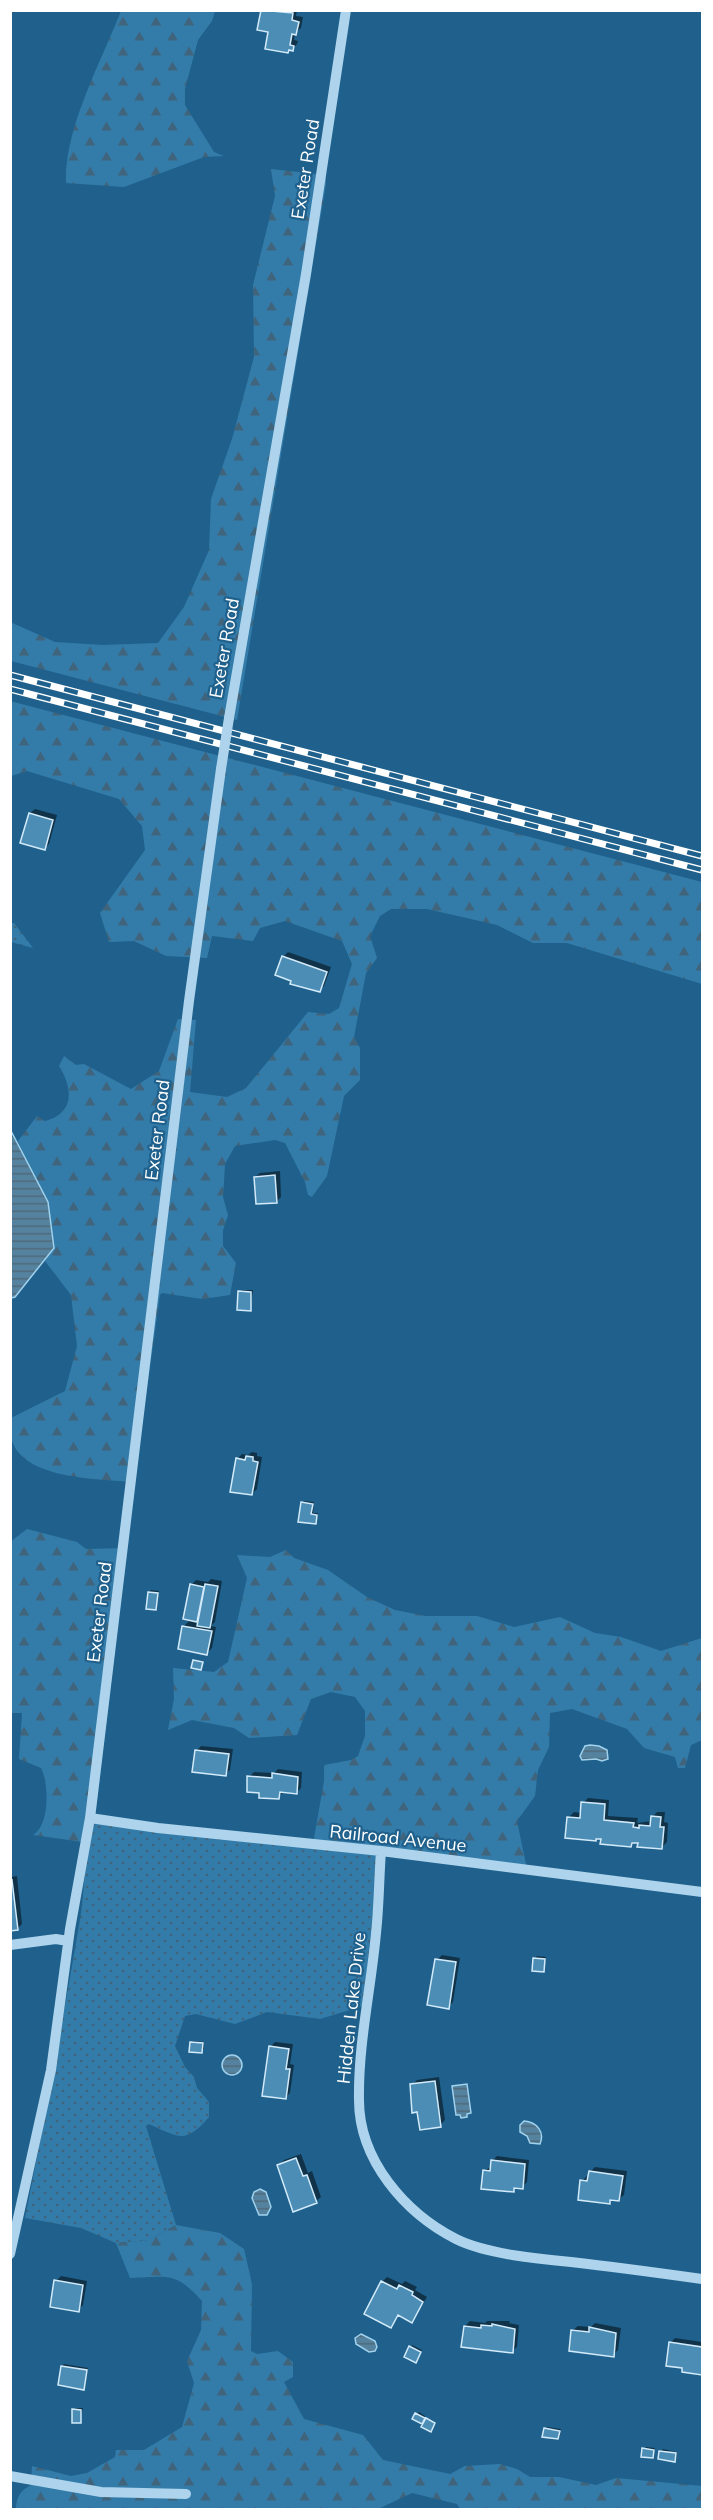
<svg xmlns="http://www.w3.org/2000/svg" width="713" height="2520" font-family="Mulish,sans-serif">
<defs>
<pattern id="grass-dots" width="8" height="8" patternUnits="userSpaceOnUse" patternTransform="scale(1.5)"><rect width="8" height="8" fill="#337caa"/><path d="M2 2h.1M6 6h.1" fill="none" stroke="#40647b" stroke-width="1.8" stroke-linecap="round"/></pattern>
<pattern id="forest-firs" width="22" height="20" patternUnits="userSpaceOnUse" patternTransform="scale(1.5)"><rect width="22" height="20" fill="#337caa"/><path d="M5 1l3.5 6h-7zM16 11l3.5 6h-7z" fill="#40647b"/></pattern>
<pattern id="water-rules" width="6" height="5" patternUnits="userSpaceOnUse" patternTransform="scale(1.5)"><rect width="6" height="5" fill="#54829f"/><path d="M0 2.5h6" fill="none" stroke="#506a7a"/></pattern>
</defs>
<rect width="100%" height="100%" fill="#1f618c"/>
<!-- grass -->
<path fill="url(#grass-dots)" d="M10,923H14L33,948L11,942Z
M96,1821L379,1854L363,2006L320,2019L267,2012L235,2024L196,2014L185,2016L175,2046L185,2067L194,2077L197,2088L209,2102V2117C185,2145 179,2137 149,2124L146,2126L176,2225L149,2240L116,2243L81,2228L25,2218C45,2119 63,2019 80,1920C85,1893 84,1844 96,1821Z"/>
<!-- forest -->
<path fill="url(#forest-firs)" d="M121,11H215L212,21L198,40L185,89V105L214,152L224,156L204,157L124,187L66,183C64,129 101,62 121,11Z
M271,169L326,175V184L237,720L11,661L10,622L55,642L103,645L158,643L184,607L209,550L211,499L232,439L254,357L253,285L275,196Z
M10,701L702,882V984L567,943H533L497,925L427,909H391L380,916L370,936L377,958L366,973L354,1037L360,1048V1080L344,1096L327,1176L312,1197L308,1195L305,1182L285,1143L275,1140L235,1146L225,1164L223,1197L228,1215L223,1230V1246L236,1263L230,1295L202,1299L162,1293L160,1295L134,1482C100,1479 20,1480 11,1437C9,1431 11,1424 11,1418L65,1391L77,1346L71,1295L45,1261L54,1247L18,1141L37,1116L45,1121C75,1113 73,1088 59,1066L64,1056L76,1065L84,1064L131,1089L159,1071L178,1019L196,1020L190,1092L227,1097L246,1088L308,1012L329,1014L339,1008L352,964L342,941L285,921L260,928L253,941L212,936L207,958L166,956L134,941L109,942L100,913L145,850L142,826L119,799L27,771L11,776Z
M27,1529L77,1542L86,1549L127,1548L96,1810V1821L90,1843L33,1835C50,1825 49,1783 41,1768L19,1759L22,1713H11L10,1542Z
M286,1550L294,1558L328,1570L367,1597L395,1610L426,1616H477L514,1627L560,1617L595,1633L621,1637L661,1651L702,1638V1740L691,1745L685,1768H678L675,1757L644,1748L627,1729L572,1709L550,1713L549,1747L538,1770L535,1796L517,1821L527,1869L313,1844L324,1781V1765L351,1760L358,1756L365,1736V1711L355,1697L331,1692L311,1699L297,1735L249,1738L234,1728L192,1720L168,1730L174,1699L173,1668L214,1672L228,1662L247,1578L237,1555L270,1557Z
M176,2225L220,2233L244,2249L252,2284L251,2351L257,2354L278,2351L293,2362V2377L284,2382L304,2419L363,2435L383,2460L450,2474L465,2466L500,2464L517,2469L530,2477H559L596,2485L616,2478L702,2486V2510L460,2509L457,2504L412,2493L376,2510H16C16,2497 20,2491 31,2485L32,2466L71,2476L87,2473L115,2457L116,2450H144L182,2427L194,2383L187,2361L201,2330L202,2301C175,2271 168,2277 130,2278L116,2243L149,2240Z"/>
<!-- water -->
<path fill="url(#water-rules)" stroke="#a0d1ed" stroke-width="1.5" d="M10,1129L48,1202L54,1248L15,1297L11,1298Z
M590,1745L599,1746L607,1750L608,1759L602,1761L596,1759L582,1760L580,1756L585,1746Z
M222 2065a10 10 0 1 1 20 0a10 10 0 1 1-20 0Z
M467,2084L471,2113L467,2114V2117L461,2118L460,2115H456L452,2086Z
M524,2121C537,2122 545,2132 540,2144L530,2143L527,2136L520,2132V2125Z
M260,2189L266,2192L271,2207L267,2215H259L252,2198L254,2192Z
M361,2334L375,2341L377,2347L375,2351L369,2352L356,2344L355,2338Z"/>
<!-- shadow -->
<path fill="#0007" d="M262,10H297L296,16L303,17L301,28L295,33L294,40L298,41L297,44L293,49L288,52L270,30Z
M35,809L57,815L49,844L44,849L30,813Z
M288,952L331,967L324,986L319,990L283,957Z
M280,1171L281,1197L276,1202L255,1177L260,1173Z
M242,1290H253L250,1309L240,1292Z
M252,1452L257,1453V1456L262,1457L257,1489L252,1494L237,1459L242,1454L248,1455Z
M304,1501L314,1502L313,1513H318L315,1522L302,1503Z
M211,1579L222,1581L215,1622L211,1626L216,1627L212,1648L207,1653L184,1626L191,1619V1585L196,1580L208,1582Z
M151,1590L159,1591L155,1608L149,1592Z
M201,1746L233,1749L230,1770L225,1774L196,1751Z
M278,1769L302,1772L301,1788L297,1792L284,1791L279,1797L260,1791L249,1777L254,1772L274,1773Z
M588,1798L609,1800L608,1816L638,1818L637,1823L652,1821L653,1816L657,1812H665L664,1822L668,1823L667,1842L662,1847L639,1842H635L631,1846L602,1838L596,1840L569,1817L574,1812L582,1813L583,1803Z
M17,1876L22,1924L17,1929H10V1877Z
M442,1955L460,1958L453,2002L448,2007L437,1960Z
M537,1956L546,1957L543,1970L535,1958Z
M193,2041L204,2042V2049L202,2051L191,2043Z
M275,2042L293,2044L290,2064L294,2065L290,2093L285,2098L270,2047Z
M439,2077L445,2120L440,2125L412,2085L417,2080Z
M301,2154L308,2173L312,2171L321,2197L316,2201L279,2165L284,2160Z
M497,2156L529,2160L527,2182L522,2187H517L513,2191L484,2171L492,2166V2161Z
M595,2167L627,2171L624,2195L619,2199H613L609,2203L582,2181L587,2176L590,2177V2172Z
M61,2276L87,2281L83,2305L78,2310L56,2281Z
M387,2277L402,2284L405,2281L417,2287L415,2290L427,2297L412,2321L399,2314L391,2326L382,2282Z
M470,2321L485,2323L487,2321H510L509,2323L519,2325L517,2347L512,2351L465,2326Z
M595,2323L621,2328L618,2350L613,2355L573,2330L578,2326L591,2327Z
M675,2338L702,2342V2373L683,2371L684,2367L670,2343Z
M412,2345L422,2350L417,2359L411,2347Z
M64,2364L88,2368L83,2388L62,2366Z
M76,2408H83L80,2421L74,2410Z
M419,2412L425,2416L423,2420L417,2414Z
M547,2427L561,2429L560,2436L558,2438L545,2429Z
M646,2447L655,2448L652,2457L644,2449Z
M663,2449L677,2452L676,2458L674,2460L661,2451Z"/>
<!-- building -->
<path fill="#4c8db6" stroke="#d2eaf9" stroke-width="1.5" d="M261,10L293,13L292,20L299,22L296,35L292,34L290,45L294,46L293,51L289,50L288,53L265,49L268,32L257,30Z
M29,813L53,820L45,850L20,843Z
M282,956L327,972L320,992L290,984L291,981L275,975Z
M275,1175L277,1203L256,1204L254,1177Z
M238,1291L251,1292V1311L237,1310Z
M246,1456L253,1457V1461L258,1462L252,1495L230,1492L236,1458L245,1460Z
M301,1502L313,1504L311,1514L317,1515L316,1524L298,1522Z
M190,1584L204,1587L197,1622L183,1619Z
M205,1584L218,1586L210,1628L197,1626Z
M148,1592L158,1593L156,1610L146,1609Z
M182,1626L212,1631L207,1655L178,1649Z
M193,1660L203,1662L201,1670L191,1668Z
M195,1750L229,1754L226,1776L192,1772Z
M272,1773L298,1777L297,1794L280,1792L279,1799L259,1798V1793L247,1792V1776L272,1778Z
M581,1802L605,1804L604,1820L634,1823L633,1827L639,1828V1825L650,1826L651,1816L661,1817L660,1827H664L662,1849L637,1847L638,1843H632L631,1847L600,1844L601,1839H596V1841L565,1838L567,1817L580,1818Z
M12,1880L18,1930L10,1931V1881Z
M533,1958L545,1959L544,1972L532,1971Z
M435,1959L456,1962L449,2009L427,2005Z
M190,2042L203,2043L202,2053L189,2052Z
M269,2046L289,2049L286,2069H290L286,2099L262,2096Z
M435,2081L441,2127L420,2130L417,2112L412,2113L410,2084Z
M296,2158L303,2176L307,2175L317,2203L293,2212L277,2165Z
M491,2160L525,2164L523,2189L514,2188V2192L481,2189L483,2170L490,2171Z
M589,2171L623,2176L619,2201L610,2200V2204L578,2200L580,2180L587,2181Z
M54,2280L83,2285L79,2312L50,2307Z
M381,2281L397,2289L399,2285L413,2292L412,2295L423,2302L412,2323L398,2315L391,2328L364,2314Z
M492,2324L515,2329L513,2353L461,2347L464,2326L481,2328V2325L492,2326Z
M589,2327L616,2333L614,2357L569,2351L571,2330L589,2332Z
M669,2342L702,2347V2375L682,2372V2368L666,2366Z
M409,2346L421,2352L416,2363L404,2357Z
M61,2366L87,2370L84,2390L58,2385Z
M72,2409L81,2410V2423H72Z
M415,2413L425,2418L422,2424L412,2419Z
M426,2418L435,2423L431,2432L421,2427Z
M544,2428L560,2431L558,2439L542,2437Z
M642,2448L654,2450L653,2458L641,2457Z
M659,2451L676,2453L675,2462L658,2459Z"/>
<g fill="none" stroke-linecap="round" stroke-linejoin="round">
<!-- minor -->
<path stroke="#add4ec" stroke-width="10" d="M229,718L306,274L346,10
M90,1818L158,1828L381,1851L702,1892
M381,1851C379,1878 379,1906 376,1933C371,1989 358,2044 359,2100C359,2160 405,2213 456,2239C486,2254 538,2259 571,2262C615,2267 659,2273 702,2279
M10,1945L56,1939L68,1941
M10,2254L51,2070L70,1929L90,1818L189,1001L221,769
M10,2476L101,2492L186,2494"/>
<defs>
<path id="rail" d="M10,675L702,856
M10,689L702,870"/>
</defs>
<!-- rail casing -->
<use href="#rail" stroke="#fff" stroke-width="7"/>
<!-- rail -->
<use href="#rail" stroke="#1f618c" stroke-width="4.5" stroke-dasharray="14" stroke-linecap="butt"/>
<!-- minor-bridge -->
<path stroke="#add4ec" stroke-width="10" d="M221,769L229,718"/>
</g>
<g text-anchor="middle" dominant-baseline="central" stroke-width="4.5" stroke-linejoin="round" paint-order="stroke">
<!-- street labels -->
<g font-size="18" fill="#fff" stroke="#1f618c">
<text transform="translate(305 169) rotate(-81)">Exeter Road</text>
<text transform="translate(224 648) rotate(-80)">Exeter Road</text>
<text transform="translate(157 1130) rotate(-83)">Exeter Road</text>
<text transform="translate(99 1612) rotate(-83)">Exeter Road</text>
<text transform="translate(398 1838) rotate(6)">Railroad Avenue</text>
<text transform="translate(351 2008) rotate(-84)">Hidden Lake Drive</text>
</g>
</g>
<!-- border -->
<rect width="713" height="2520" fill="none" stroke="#ffffff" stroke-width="24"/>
</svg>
